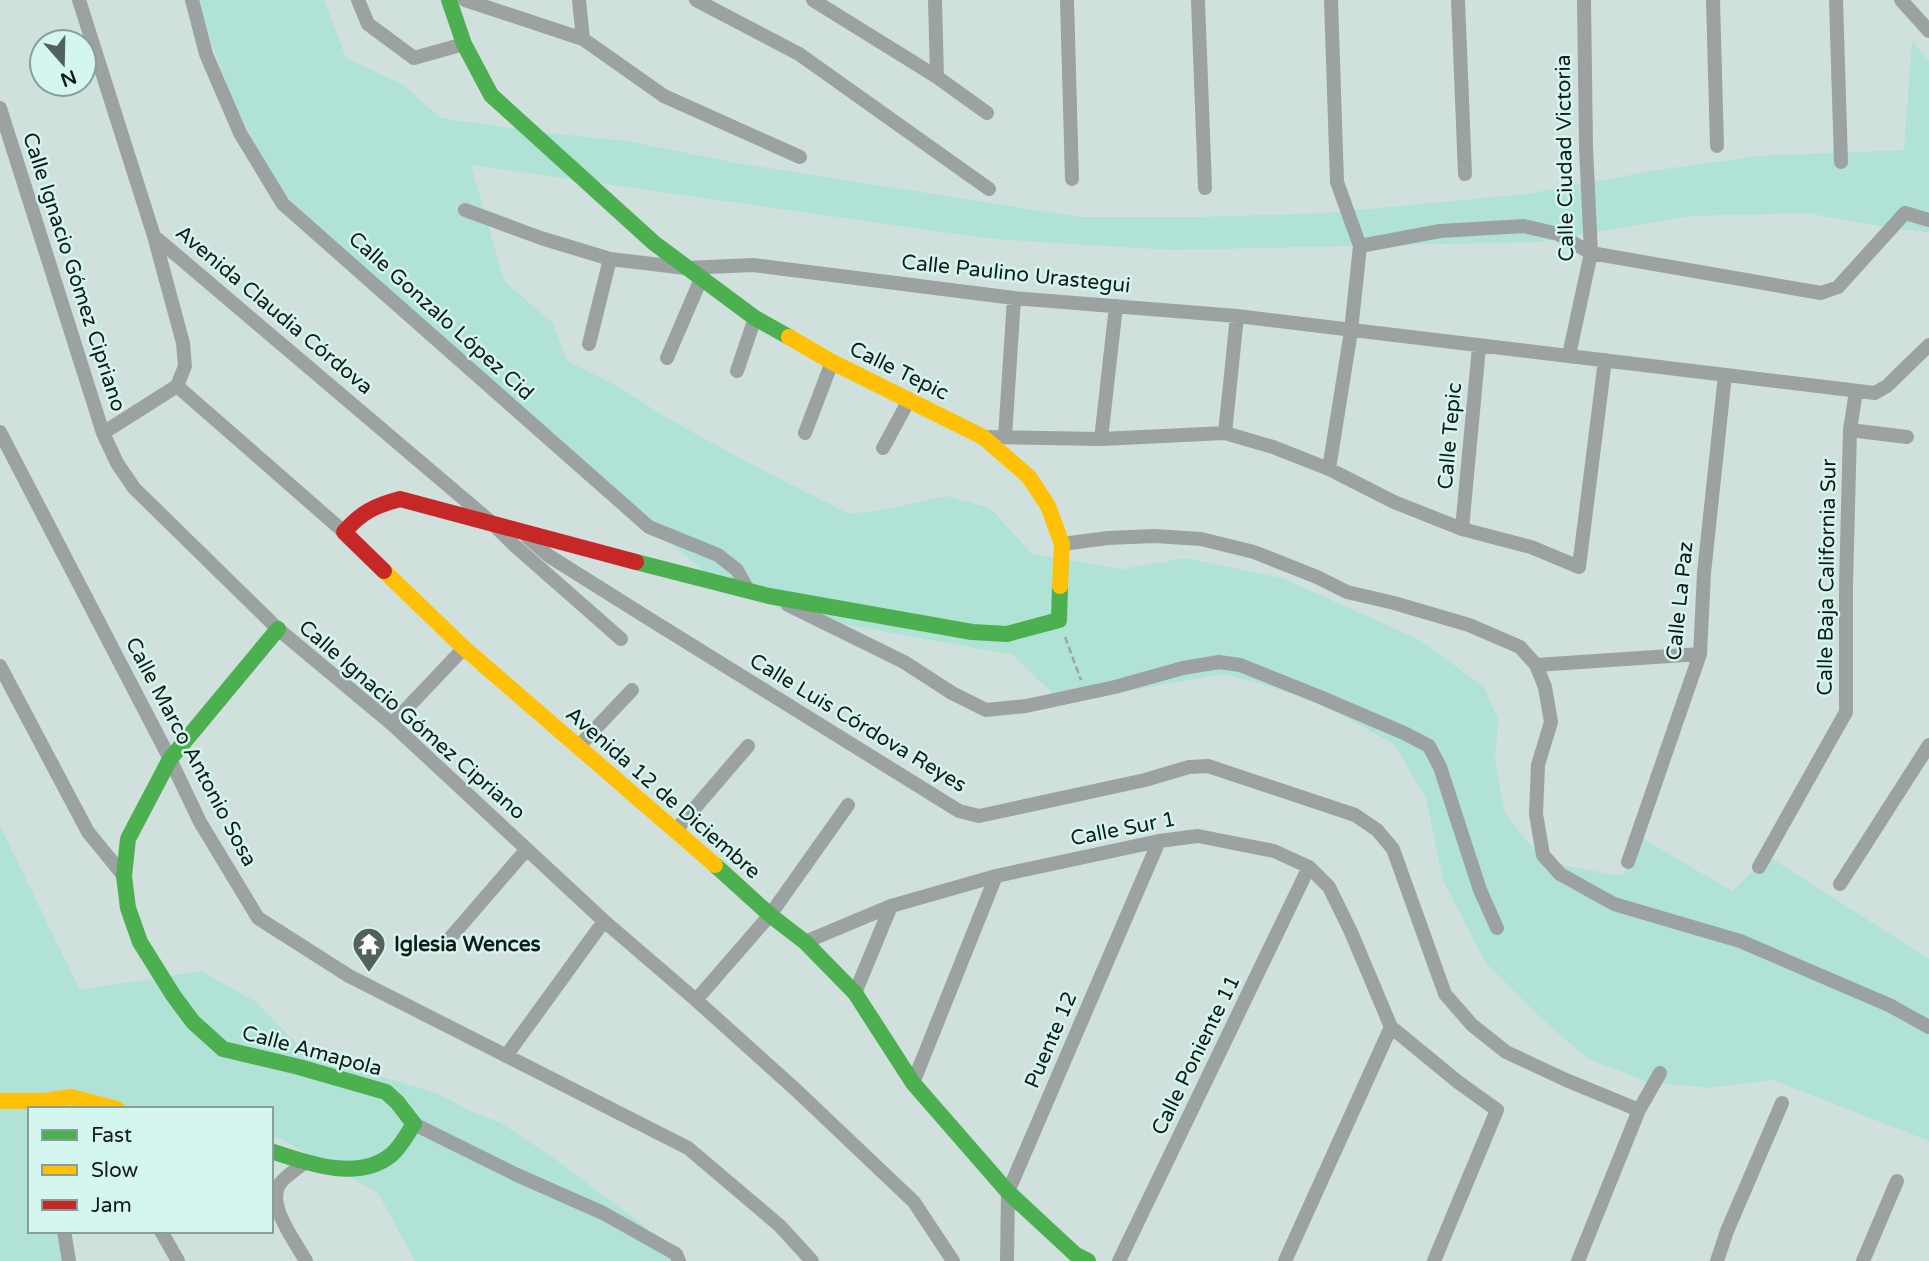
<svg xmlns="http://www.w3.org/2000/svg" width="1929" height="1261" font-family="'Varela Round',sans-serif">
<rect width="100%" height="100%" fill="#d0e1dd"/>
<!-- green -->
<path fill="#b0e2d6" d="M195,0H324L346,58L402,84L441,118L548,133L627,141L737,163L1080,217H1199L1326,213L1526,194L1658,170L1758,156L1904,150L1912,41L1929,61V232L1897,229L1806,213L1690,216L1539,242L1171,250L993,239L471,165L504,281L553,323L567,361L619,387L667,418L747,462L849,514L887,509L946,496L990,508L1032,554L1123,569L1186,558L1282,578L1420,640L1484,687L1498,720L1495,761L1505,813L1528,843L1566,866L1622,876L1642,838L1732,891L1768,856L1929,959V1141L1773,1080L1709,1088L1648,1082L1588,1059L1544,1021L1485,962L1443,880L1426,798L1394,744L1310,698L1225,674L1098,696L1056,697L1013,655L793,615L704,572L368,276L282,192L238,113Z
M0,826L80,990L201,971L256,1002L305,1052L352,1065L370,1073L439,1094L466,1109L501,1123L558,1161L597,1191L642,1224L677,1261H415L378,1193L281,1139L271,1137V1109H30V1231H55L75,1261H0Z"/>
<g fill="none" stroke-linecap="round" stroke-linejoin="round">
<!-- path -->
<path stroke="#9da6a3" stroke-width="2.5" stroke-dasharray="7 3.5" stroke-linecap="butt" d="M1065,637L1081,680"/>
<!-- street -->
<path stroke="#9ca2a1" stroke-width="14" d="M79,0L154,236L183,343L185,366L177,386L103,433
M192,0L206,54L240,133L283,204L649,527L718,555L737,570L748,590
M358,0L368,24L414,58L464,44
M465,0L583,39L664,96L800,157
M579,0L583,39
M696,0L799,54L989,189
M813,0L937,77L987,113
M935,0L937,77
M1067,0L1072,179
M1198,0L1205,188
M1458,0L1465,174
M1713,0L1717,146
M1836,0L1841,162
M1901,0L1929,31
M0,108L103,433L117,463L134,488L278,629L392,724L604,921L696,1000L796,1090L914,1202L953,1261
M465,210L541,238L610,259L686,268L753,265L1014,298L1237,316L1875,393L1887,386L1929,345
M154,236L491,522L514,545L621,639
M1360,246L1440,231L1524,226L1558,234L1591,253L1821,293L1838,287L1905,213L1929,220
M589,344L610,259
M1569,355L1591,253L1586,147L1584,0
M667,358L701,279
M737,371L755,318
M177,386L344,532
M1850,430L1907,437
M0,432L170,759L200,822L258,918L349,976L688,1148L780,1226L812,1261
M805,433L832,362
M1225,433L1237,316
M983,437L1101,439L1225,433L1273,447L1329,469L1394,502L1462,529L1531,547L1579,567L1605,360
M1005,437L1014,298
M1101,439L1116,306
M883,448L909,400
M1329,469L1351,331L1360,246L1337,182L1331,0
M1462,529L1479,347
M527,537L549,556L651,620L959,811L979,816L1145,780L1189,767L1208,766L1355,815L1377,830L1393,849L1445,994L1472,1025L1506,1052L1566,1080L1639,1110
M1062,544L1108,538L1154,536L1201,539L1254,552L1317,577L1347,592L1394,603L1469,625L1520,647L1536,665L1545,687L1551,722L1538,765L1536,814L1543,855L1560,874L1614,904L1740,941L1889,1005L1929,1027
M788,605L904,662L952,693L986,710L1026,706L1115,687L1183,668L1219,662L1240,665L1320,697L1404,733L1429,746L1440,767L1480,890L1497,928
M1536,665L1700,654
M0,666L88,832L124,876
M392,724L464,648
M578,747L632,690
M676,830L748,746
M1628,862L1700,654L1704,573L1725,375
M1759,867L1846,712V585L1850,430L1856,391
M1840,884L1929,745
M805,942L891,906L996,876L1159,841L1198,836L1274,851L1309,867L1329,887L1351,932L1391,1027L1458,1082L1497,1110L1434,1261
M444,945L527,849
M855,993L891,906
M696,1000L770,915L848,805
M506,1056L604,921
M913,1083L996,876
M414,1124L517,1175L603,1213L676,1254L679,1261
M304,1163C297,1169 284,1177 279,1185C267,1206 296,1243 306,1261
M64,1231L69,1261
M161,1231L178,1261
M1007,1261L1008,1192L1159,841
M1119,1261L1309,867
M1285,1261L1391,1027
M1578,1261L1639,1110L1660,1073
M1717,1261L1727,1231L1782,1103
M1863,1261L1897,1181"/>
<!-- fast -->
<path stroke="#4caf50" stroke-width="16" d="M449,0L464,44L491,95L654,243L755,318L789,337
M636,562L769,596L972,632L1007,634L1059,620L1060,586
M715,865L770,915L805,942L855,993L913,1083L1008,1192L1076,1255L1088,1261
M271,1151C307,1163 358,1182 391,1155C401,1147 407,1134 414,1124L397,1102L386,1092L299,1067L223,1049L193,1022L173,995L140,942L128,908L124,876L128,839L170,759L278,629"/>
<!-- slow -->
<path stroke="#ffc107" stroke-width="16" d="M789,337L832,362L983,437L1029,477L1048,506L1062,544L1060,586
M384,571L464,648L715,865
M0,1101H44L71,1097L117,1109"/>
<!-- jam -->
<path stroke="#c62828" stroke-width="16" d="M384,571L344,532C362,512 374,506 400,499L636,562"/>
</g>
<!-- icons -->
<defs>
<symbol id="temple-pin" viewBox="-11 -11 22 30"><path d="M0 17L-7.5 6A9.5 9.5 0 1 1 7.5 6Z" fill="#53615e" stroke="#d5f6ee"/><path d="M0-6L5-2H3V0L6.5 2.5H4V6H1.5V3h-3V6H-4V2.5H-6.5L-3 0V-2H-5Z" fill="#fff"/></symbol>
</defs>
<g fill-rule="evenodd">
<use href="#temple-pin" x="350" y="925" width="38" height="52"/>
</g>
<g text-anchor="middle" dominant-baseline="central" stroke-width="5" stroke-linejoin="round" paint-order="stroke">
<!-- street labels -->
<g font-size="21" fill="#101c19" stroke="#d5f6ee">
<text transform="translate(1565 158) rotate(-91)">Calle Ciudad Victoria</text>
<text transform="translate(74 272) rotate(72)">Calle Ignacio Gómez Cipriano</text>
<text transform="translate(1016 274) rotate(6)">Calle Paulino Urastegui</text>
<text transform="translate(274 310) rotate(40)">Avenida Claudia Córdova</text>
<text transform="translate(441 316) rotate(42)">Calle Gonzalo López Cid</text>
<text transform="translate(899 371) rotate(26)">Calle Tepic</text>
<text transform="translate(1450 436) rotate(-85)">Calle Tepic</text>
<text transform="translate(1827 577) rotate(-89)">Calle Baja California Sur</text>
<text transform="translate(1680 601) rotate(-84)">Calle La Paz</text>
<text transform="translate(412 720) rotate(41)">Calle Ignacio Gómez Cipriano</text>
<text transform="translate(858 723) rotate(31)">Calle Luis Córdova Reyes</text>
<text transform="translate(191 752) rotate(62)">Calle Marco Antonio Sosa</text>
<text transform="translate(663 793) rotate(41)">Avenida 12 de Diciembre</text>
<text transform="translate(1123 829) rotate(-11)">Calle Sur 1</text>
<text transform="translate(1051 1040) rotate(-67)">Puente 12</text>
<text transform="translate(312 1051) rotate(15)">Calle Amapola</text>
<text transform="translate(1196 1055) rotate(-64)">Calle Poniente 11</text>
</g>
<!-- poi labels -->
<g font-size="21" font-weight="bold" fill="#101c19" stroke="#d5f6ee" text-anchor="start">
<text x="394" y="944">Iglesia Wences</text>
</g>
</g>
<!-- legend -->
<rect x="28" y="1107" width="245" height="126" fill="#d5f6ee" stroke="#869f99" stroke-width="2"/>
<rect x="42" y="1130" width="35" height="10" fill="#4caf50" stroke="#869f99" stroke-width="2"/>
<text x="91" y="1142" font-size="21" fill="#101c19">Fast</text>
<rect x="42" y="1165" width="35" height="10" fill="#ffc107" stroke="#869f99" stroke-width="2"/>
<text x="91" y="1177" font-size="21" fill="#101c19">Slow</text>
<rect x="42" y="1200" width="35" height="10" fill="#c62828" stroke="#869f99" stroke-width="2"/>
<text x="91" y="1212" font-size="21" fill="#101c19">Jam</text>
<!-- north arrow -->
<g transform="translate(63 63) rotate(160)"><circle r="33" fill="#d5f6ee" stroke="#869f99" stroke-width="2"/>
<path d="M0-5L12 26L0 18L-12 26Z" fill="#53615e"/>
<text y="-10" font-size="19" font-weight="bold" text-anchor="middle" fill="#101c19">N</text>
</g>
</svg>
